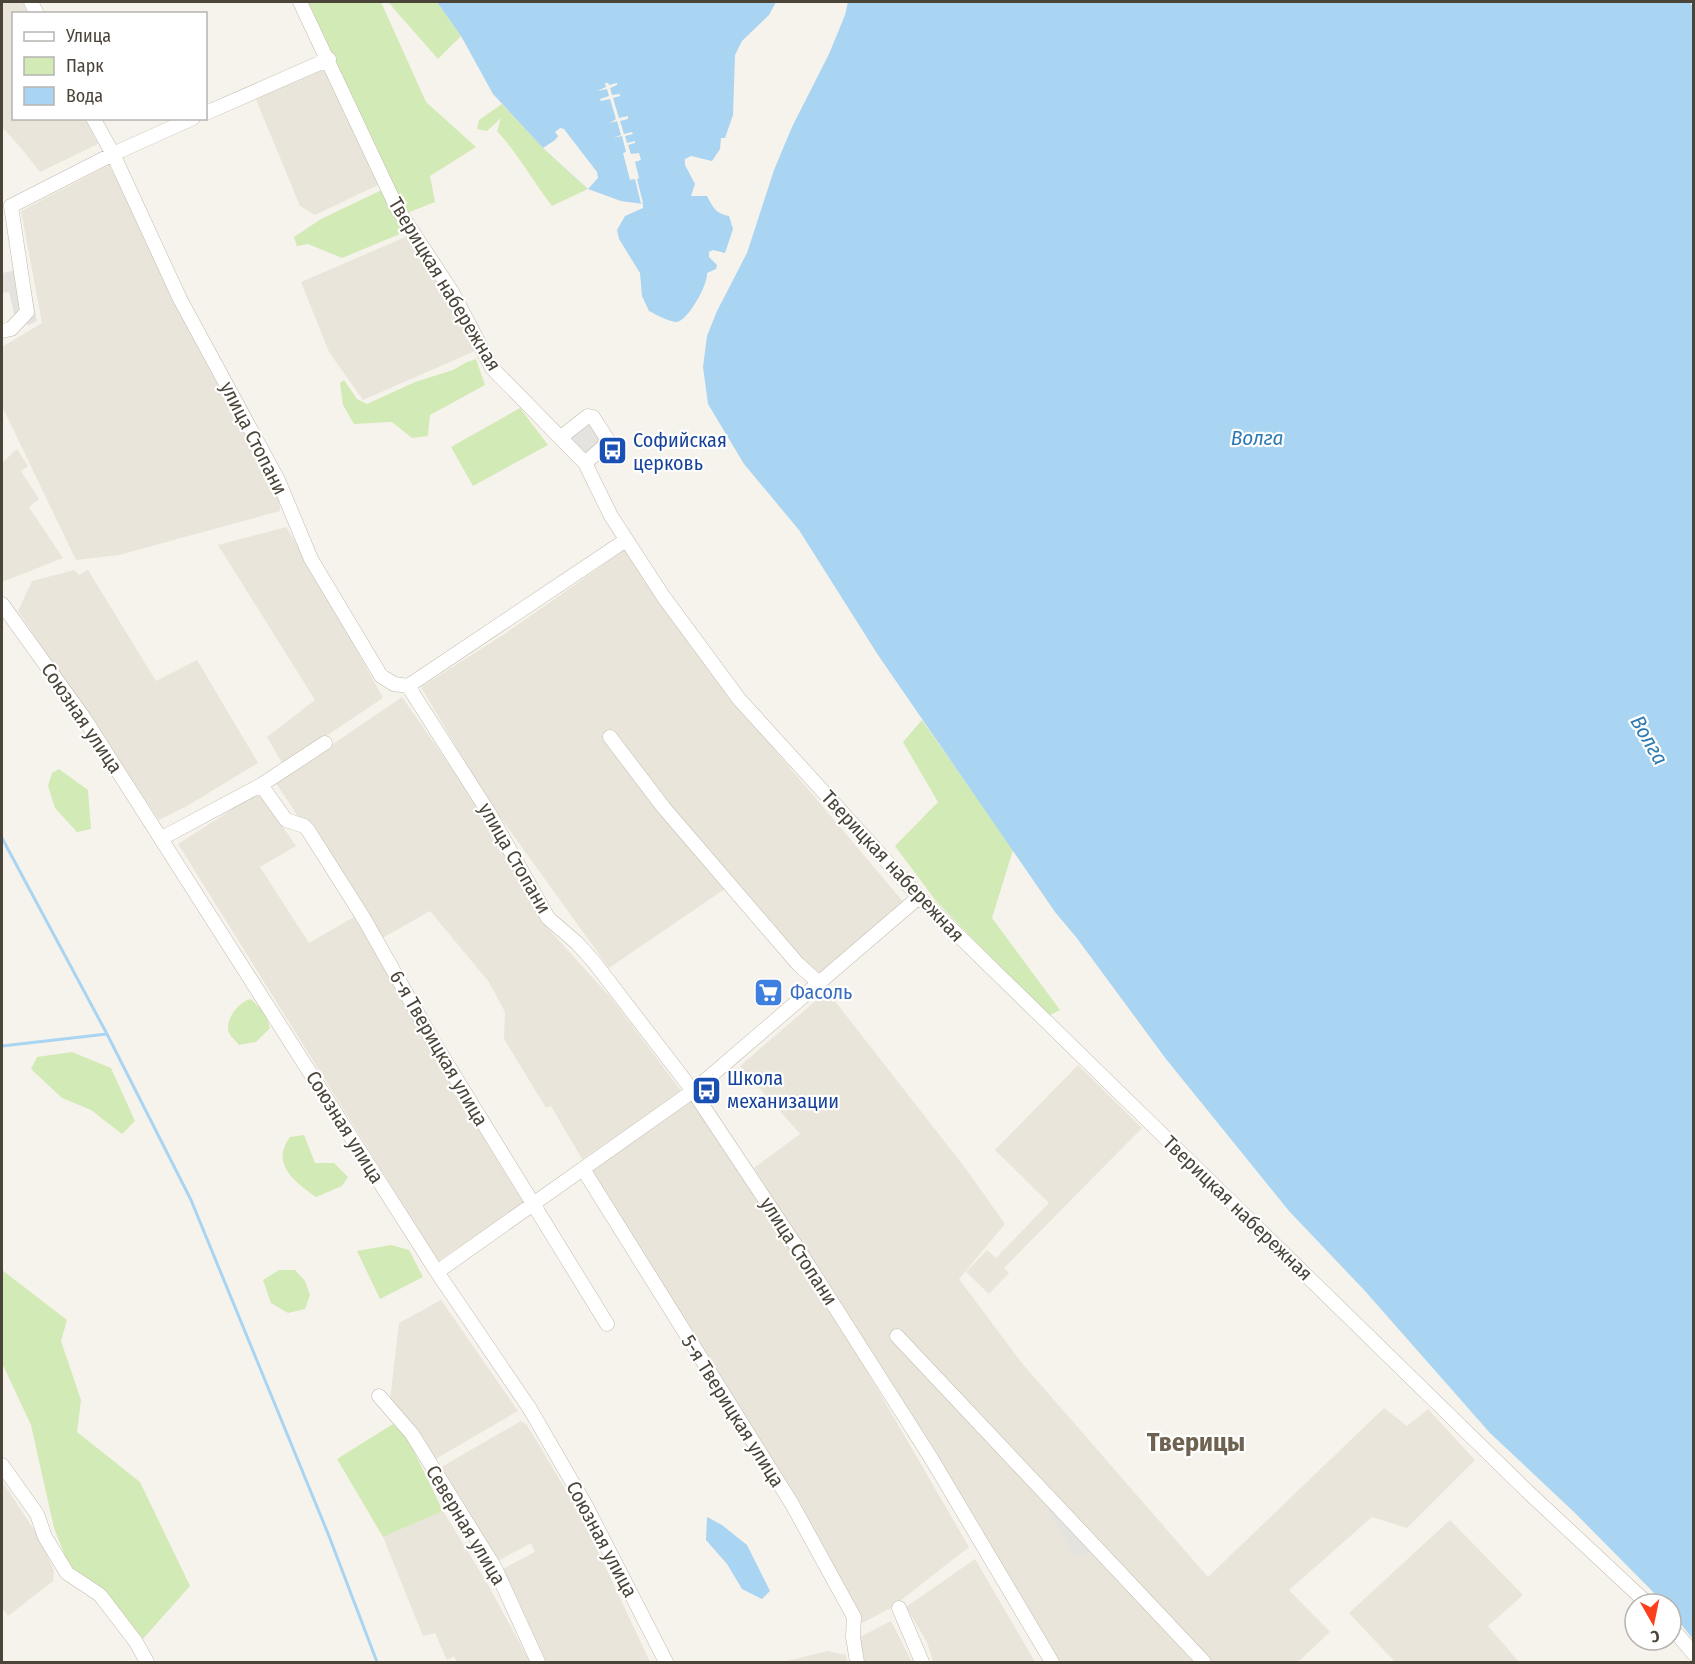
<svg xmlns="http://www.w3.org/2000/svg" width="1695" height="1664" font-family="'Fira Sans Condensed',sans-serif">
<rect width="100%" height="100%" fill="#f6f3ec"/>
<!-- residential -->
<path fill="#eae5da" d="M2,2H24L30,13L14,14V118L85,119L98,144L40,172L21,148L2,127Z
M326,68L382,183L315,215L300,206L255,97Z
M109,165L279,494L280,511L119,555L76,560L2,406V347L42,323L21,211Z
M410,235L424,255L475,351L363,400L329,352L301,282Z
M17,449L28,466L21,471L39,499L29,507L63,558L2,582V463Z
M286,527L318,579L383,698L283,765L267,737L315,700L218,545Z
M626,549L703,657L780,756L905,904L817,977L735,882L609,968L487,799L421,687L506,633Z
M74,570L79,575L88,570L156,681L197,660L258,763L187,806L159,820L18,611L32,581Z
M402,697L478,806L544,924L612,999L682,1092L582,1159L551,1106L546,1108L504,1039L505,1012L489,982L430,911L379,940L276,783Z
M259,792L296,846L260,867L309,943L354,917L526,1203L438,1261L178,844Z
M827,991L966,1169L1005,1224L959,1279L1021,1362L1208,1577L1384,1408L1407,1426L1428,1409L1475,1460L1407,1528L1372,1517L1289,1590L1330,1632L1298,1662H1055L919,1435L754,1168L800,1134L740,1066Z
M1078,1065L1142,1128L1004,1268L1009,1273L989,1294L966,1272L987,1250L996,1258L1049,1203L995,1150Z
M692,1100L799,1254L969,1547L891,1608L862,1623L819,1541L592,1170Z
M441,1300L518,1411L434,1460L390,1400L399,1323Z
M521,1421L527,1425L582,1517L650,1662H546L501,1570L535,1552L531,1543L496,1562L438,1469Z
M2,1481L39,1537L54,1570L53,1581L8,1616L2,1608Z
M443,1511L487,1583L530,1662H457L454,1656L447,1660L435,1633L423,1636L383,1537Z
M1450,1520L1523,1595L1488,1626L1519,1662H1395L1349,1613Z
M975,1559L1035,1662H933L927,1642L906,1607Z
M891,1621L912,1662H862L858,1638Z
M828,1651L846,1655L847,1662H782Z"/>
<!-- green -->
<path fill="#d2eab5" d="M305,2H381L426,102L476,147L430,176L435,202L407,213Z
M388,2H437L461,36L438,59Z
M502,104L543,148L588,189L552,206C533,181 518,154 497,131L501,118L487,131L477,129L479,120Z
M384,189L407,231L342,258L308,244L297,246L294,237L321,219Z
M476,359L485,385L430,415L428,436L412,438L392,422L354,424L343,405L340,383L344,380L357,399L367,404L415,382L453,370L467,362Z
M520,408L548,445L473,486L451,447Z
M922,720L1013,850L992,918L1060,1010L1048,1016L936,901L895,846L938,802L903,742Z
M59,769L88,790L91,829L77,832L55,808L48,786L52,773Z
M251,999L265,1013L270,1028L256,1042L239,1045C237,1042 231,1037 229,1033C224,1020 239,1001 251,999Z
M72,1052L111,1068L135,1121L122,1134L91,1110L62,1098L31,1069L37,1057Z
M304,1135L315,1163H334L348,1177L342,1186L316,1197C295,1182 270,1164 290,1137Z
M391,1245L409,1250L423,1277L380,1299L357,1251Z
M2,1270L67,1320L61,1341L81,1400L77,1432L140,1482L190,1586L141,1641L71,1571L54,1528L31,1425L2,1363Z
M279,1270H295L305,1281L310,1295L305,1309L288,1313L271,1303L263,1280Z
M393,1424L409,1441L443,1511L383,1537L337,1459Z"/>
<!-- parking -->
<path fill="#e5e3e0" d="M23,248L37,321L29,325L15,318L9,292L2,293V273L12,271Z
M590,419L606,442L586,458L566,436Z
M1051,1509L1090,1551L1076,1558L1048,1511Z"/>
<!-- water -->
<path fill="#a9d4f2" d="M437,2H776L769,15L742,41L735,55L733,115L725,138H721L720,149L712,161L691,156L685,159V165L695,184L691,196H707C713,207 716,214 729,216L733,229L725,253L713,250L709,252V257L717,265L716,269L707,273C708,285 688,320 677,322C669,322 657,315 649,311L642,296L640,273L619,239L617,230L625,216L643,208V204L621,201L588,189L543,148L493,94L461,36Z
M848,2H1690L1694,9L1693,1639L1671,1612V1604H1665L1574,1512L1490,1433L1365,1291L1289,1211L1166,1059L1076,937L1055,912L878,655L799,530L744,464L708,404L703,367L707,336L717,311L747,253L774,170L792,127L829,54L845,15Z
M707,1517L722,1525L747,1545L770,1591L762,1599L742,1589L727,1564L706,1540Z"/>
<!-- pier -->
<path fill="#f6f3ec" d="M605,83H608L609,85L617,83V85L610,88L612,95L620,94V96L613,98L619,118L628,116V119L620,121L624,134L632,132L633,134L625,136L627,143L635,141V143L628,145L631,154L639,153L641,160L635,162L639,178L637,179L643,203L641,204L635,179L630,180L623,153L626,152L622,136L613,138L621,135L617,121L610,123L616,119L610,99L601,101L600,99L609,96L607,89L597,91L606,87Z
M560,128L564,129L597,172L598,178L588,189L543,148L555,140L558,136L555,132Z"/>
<g fill="none" stroke-linecap="round" stroke-linejoin="round">
<!-- stream -->
<path stroke="#a9d4f2" stroke-width="3" d="M2,838L107,1034L191,1200L329,1536L377,1662
M2,1046L107,1034"/>
<defs>
<path id="minor" d="M31,2L37,14
M300,2L397,208L452,292L492,368L585,463L611,516L663,596L739,699L919,897L1527,1491L1648,1604
M206,113L329,59
M93,118L113,154L180,299L278,480L311,559L381,676L394,684L408,686
M2,331L11,329L27,312L11,206L113,154L193,118
M561,437L588,416L593,417L609,442L585,463
M2,604L84,718L437,1272L530,1409L586,1506L666,1662
M408,686L489,813L548,918L577,943L594,962L693,1091L800,1252L931,1458L1052,1662
M408,686L626,540
M610,737L664,808L798,964L819,983
M261,785L286,820L304,826L308,830L363,917L436,1046L607,1324
M162,838L261,785L325,743
M583,1169L792,1504L854,1617L853,1637L857,1662
M437,1272L693,1091L919,897
M897,1336L1204,1662
M379,1396L412,1434L495,1568L538,1662
M2,1465L37,1514L45,1537L67,1573L100,1595L136,1642L147,1662
M899,1608L922,1662
M1671,1627L1694,1654"/>
</defs>
<!-- minor casing -->
<use href="#minor" stroke="#c2bbae" stroke-width="15"/>
<!-- minor -->
<use href="#minor" stroke="#fff" stroke-width="14"/>
</g>
<!-- icons -->
<defs>
<symbol id="bus-square" viewBox="-11 -11 22 22"><rect x="-9" y="-9" width="18" height="18" rx="4" fill="#1a4fb4" stroke="#fff"/><path d="M-5-6H5V4H4V6H2V4H-2V6H-4V4H-5ZM-3.5-4V0h7V-4ZM-3.5 1.2v1.5H-2V1.2ZM2 1.2v1.5H3.5V1.2Z" fill="#fff"/></symbol>
<symbol id="supermarket-square" viewBox="-11 -11 22 22"><rect x="-9" y="-9" width="18" height="18" rx="4" fill="#3f7fe0" stroke="#fff"/><path d="M-6-5.5h2.5l.6 2H6L4.5 2H-2.5L-4.4-4H-6ZM-1.5 3.2a1.3 1.3 0 1 0 .1 0ZM3 3.2a1.3 1.3 0 1 0 .1 0Z" fill="#fff"/></symbol>
</defs>
<g fill-rule="evenodd">
<use href="#bus-square" x="596" y="434" width="33" height="33"/>
<use href="#supermarket-square" x="752" y="976" width="33" height="33"/>
<use href="#bus-square" x="690" y="1074" width="33" height="33"/>
</g>
<g text-anchor="middle" dominant-baseline="central" stroke-width="4.5" stroke-linejoin="round" paint-order="stroke">
<!-- street labels -->
<g font-size="20" fill="#4b4439" stroke="#fff">
<text transform="translate(445 284) rotate(59)">Тверицкая набережная</text>
<text transform="translate(254 438) rotate(63)">улица Стопани</text>
<text transform="translate(82 718) rotate(56)">Союзная улица</text>
<text transform="translate(515 858) rotate(60)">улица Стопани</text>
<text transform="translate(893 866) rotate(47)">Тверицкая набережная</text>
<text transform="translate(439 1048) rotate(60)">6-я Тверицкая улица</text>
<text transform="translate(345 1127) rotate(58)">Союзная улица</text>
<text transform="translate(1238 1208) rotate(44)">Тверицкая набережная</text>
<text transform="translate(799 1251) rotate(57)">улица Стопани</text>
<text transform="translate(733 1411) rotate(58)">5-я Тверицкая улица</text>
<text transform="translate(466 1525) rotate(59)">Северная улица</text>
<text transform="translate(602 1539) rotate(62)">Союзная улица</text>
</g>
<!-- transit labels -->
<g font-size="20" fill="#164399" stroke="#fff" text-anchor="start">
<text x="633" y="440">Софийская<tspan x="633" dy="23">церковь</tspan></text>
<text x="727" y="1078">Школа<tspan x="727" dy="23">механизации</tspan></text>
</g>
<!-- shop labels -->
<g font-size="20" fill="#366cbe" stroke="#fff" text-anchor="start">
<text x="790" y="992">Фасоль</text>
</g>
<!-- water labels -->
<g font-size="21" font-style="italic" fill="#2e7ab2" stroke="#fff">
<text x="1257" y="438">Волга</text>
<text transform="translate(1649 740) rotate(60)">Волга</text>
</g>
<!-- district labels -->
<g font-size="26" font-weight="bold" fill="#6e6250" stroke="#fff">
<text x="1196" y="1442">Тверицы</text>
</g>
</g>
<!-- border -->
<rect width="1695" height="1664" fill="none" stroke="#4b4439" stroke-width="6"/>
<!-- legend -->
<rect x="12" y="12" width="195" height="108" fill="#ffffff" stroke="#b7b4b0" stroke-width="1.5"/>
<rect x="24" y="32" width="30" height="9" fill="#ffffff" stroke="#b7b4b0" stroke-width="1.5"/>
<text x="66" y="42" font-size="18" fill="#4b4439">Улица</text>
<rect x="24" y="57" width="30" height="18" fill="#d2eab5" stroke="#b7b4b0" stroke-width="1.5"/>
<text x="66" y="72" font-size="18" fill="#4b4439">Парк</text>
<rect x="24" y="87" width="30" height="18" fill="#a9d4f2" stroke="#b7b4b0" stroke-width="1.5"/>
<text x="66" y="102" font-size="18" fill="#4b4439">Вода</text>
<!-- north arrow -->
<g transform="translate(1653 1622) rotate(171)"><circle r="28" fill="#ffffff" stroke="#b7b4b0" stroke-width="1.5"/>
<path d="M0-4.5L10 22L0 15L-10 22Z" fill="#fc3f1d"/>
<text y="-9" font-size="16" font-weight="bold" text-anchor="middle" fill="#4b4439">С</text>
</g>
</svg>
